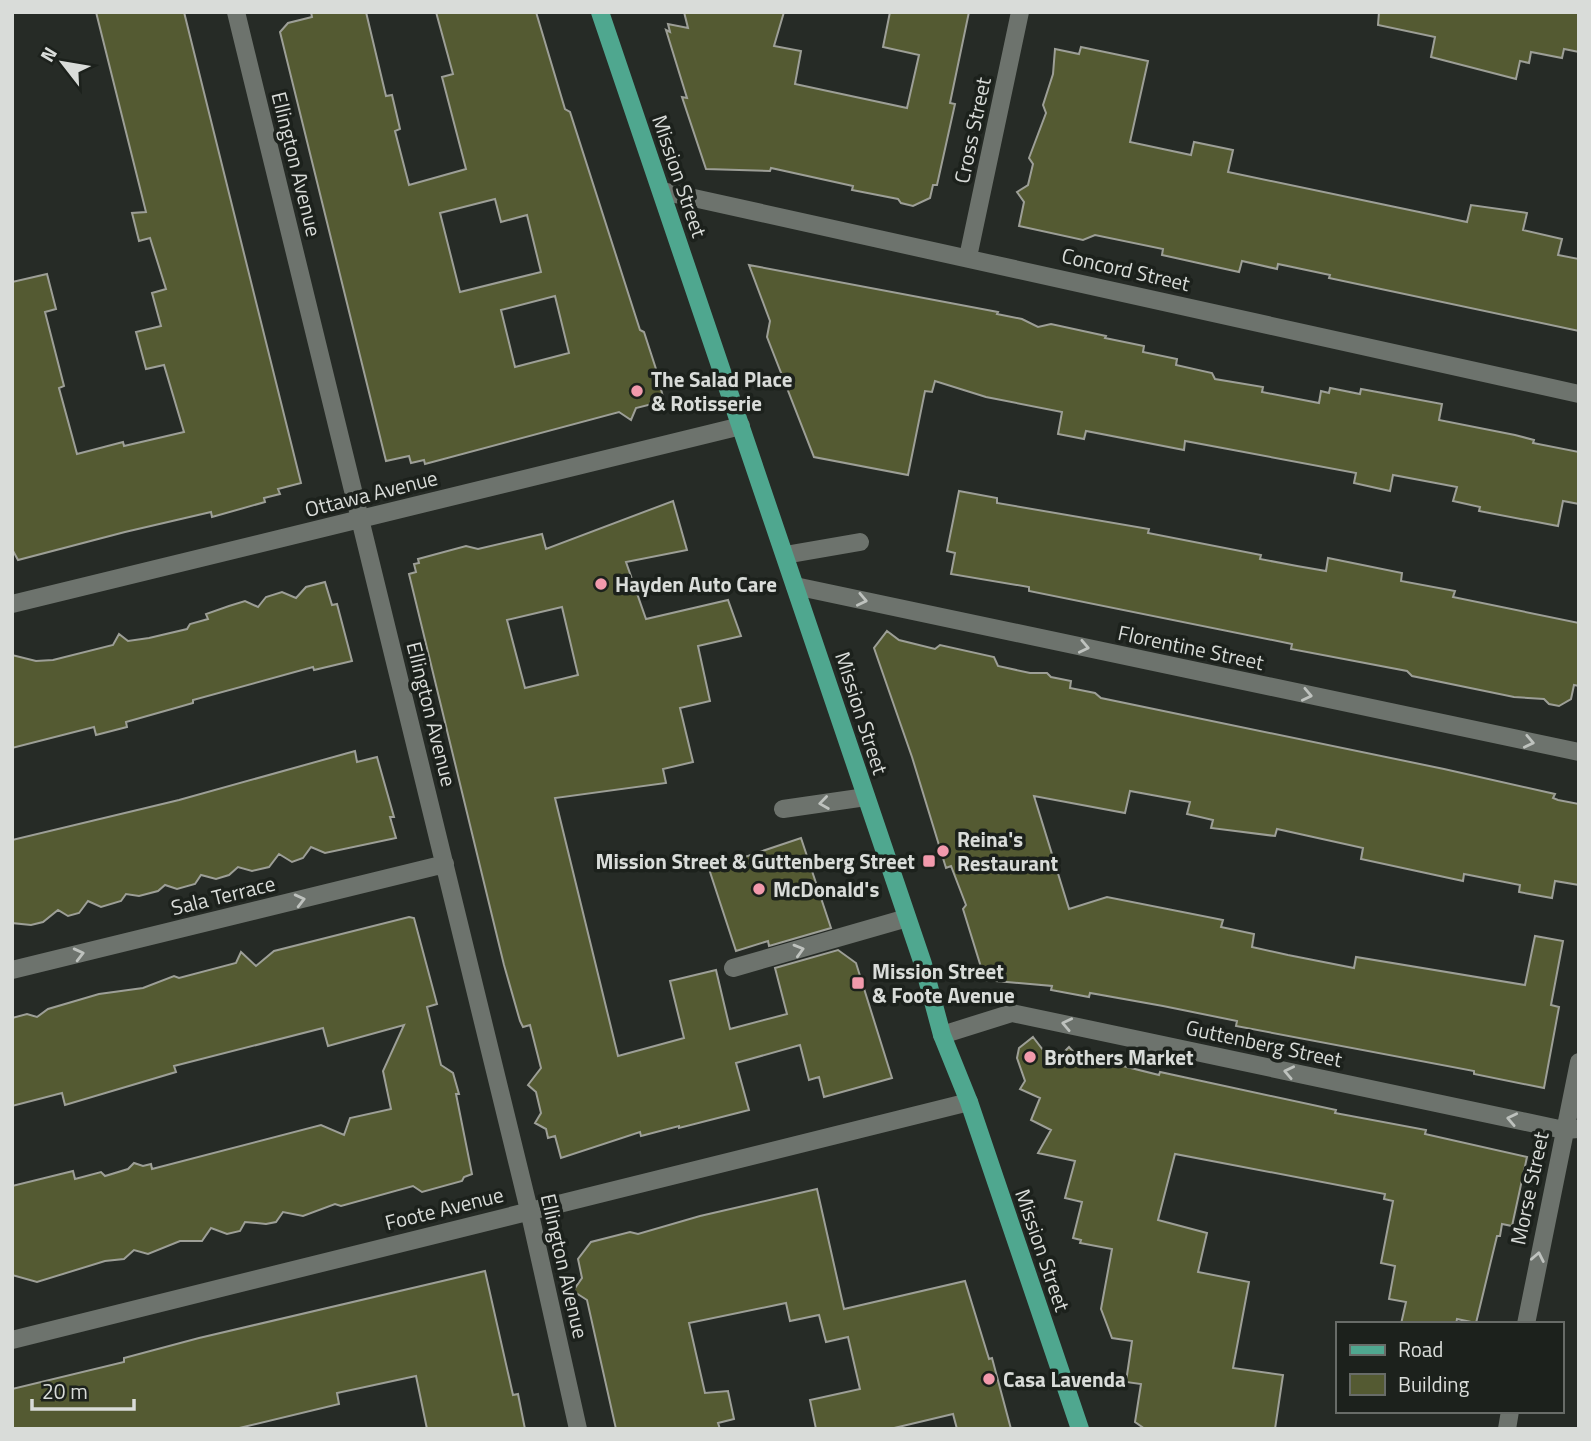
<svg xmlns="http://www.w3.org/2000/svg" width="1591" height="1441" font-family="'Titillium Web',sans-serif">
<rect width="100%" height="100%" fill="#262b26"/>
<!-- building -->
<path fill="#545a32" stroke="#9d9f97" stroke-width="2" fill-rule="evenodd" d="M96,12H184L301,483L278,489L280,494L264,498L265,502L212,517L211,512L125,532L18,560L12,549V282L47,274L56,309L45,312L64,386L59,388L77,454L123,442L124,446L184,432L164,365L146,369L136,332L161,326L152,293L166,289L150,238L139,241L132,213L146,212Z
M311,12H366L386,96L392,95L400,129L395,131L409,185L466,169L442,77L453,74L436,12H536L565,109L570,112L640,330L644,332L656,369L664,401L636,408L631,420L619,412L425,464L424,460L411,463L409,456L386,461L280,32L288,23L312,17ZM495,199L501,222L527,215L541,272L460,292L440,213ZM555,296L569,353L515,367L501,310Z
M684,12H784L774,46L801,51L795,84L907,108L919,55L883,47L890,12H969L950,103L955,104L937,185H933L930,198L913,206L901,203L898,199L852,190L853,186L771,168L770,171L706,169L682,97L687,98L666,30L670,32L668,24L688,28Z
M1379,12H1579V52L1564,49L1562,58L1531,52L1529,63L1520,61L1516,79L1431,57L1435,37L1378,25Z
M1081,47L1148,61L1130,142L1191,155L1194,142L1233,150L1228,172L1467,222L1471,205L1527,213L1523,230L1562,239L1558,255L1579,259V331L1329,278L1330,275L1278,264L1277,269L1242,261L1239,272L1162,255L1163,249L1095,235L1083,240L1019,226L1024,202L1017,192L1028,185L1033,164L1029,158L1046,113L1043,105L1053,74L1055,49L1079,54Z
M749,265L998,312L997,314L1022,319L1038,327L1051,324L1106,336L1105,338L1144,346L1143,352L1177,359L1176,365L1212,373L1215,379L1263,387L1262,392L1319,403L1321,391L1329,393L1330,388L1360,394L1361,389L1442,404L1439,420L1515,435L1534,440L1533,443L1579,452V504L1563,501L1558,526L1479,511L1480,507L1453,501L1457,487L1393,475L1390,491L1354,483L1356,473L1185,441L1184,450L1086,431L1084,439L1058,434L1062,412L986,397L935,381L932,392L925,391L908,475L814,457L767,337L770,321Z
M959,491L997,498V503L1149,529L1148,533L1261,555L1260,559L1297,566L1326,571L1328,558L1402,573L1401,581L1455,591L1453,597L1579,623V686L1574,685L1571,699L1559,706L1549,704L1544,699L1514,697L1412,676L1407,671L1291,649L1292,644L1029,591V587L951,574L955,553L947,551Z
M673,501L687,550L626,562L646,619L728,600L741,636L698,646L710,701L680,708L693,762L663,769L666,783L555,798L618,1056L684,1038L670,981L716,970L730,1029L787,1014L775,968L838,950L856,963L892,1078L824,1097L819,1077L809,1080L800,1045L736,1063L749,1110L679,1128V1126L641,1136L640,1132L561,1158L555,1136L548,1138L546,1129L535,1123L541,1113L536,1092L528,1085L541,1068L530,1025L523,1027L520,1021L504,965L409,574L416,572L414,564L419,563L418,559L466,546L478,549L542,534L546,549ZM562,607L578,675L525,688L507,620Z
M325,582L332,605L337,604L352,661L314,670L313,667L193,700V703L126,722L127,727L96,735L94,727L12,748V655L36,661L53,660L113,645L119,634L128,641L149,638L187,629L190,624L208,619L206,614L229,606L245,601L258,607L266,597L282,592L296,598L306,587Z
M887,631L899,640L935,649L940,645L994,657L998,666L1030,673H1047L1051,677L1071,681L1070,688L1095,693L1101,698L1444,769L1555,794L1553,798L1558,800L1579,804V885L1555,881L1552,898L1519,892L1520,885L1464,874L1463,881L1361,859L1363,848L1277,829L1275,836L1211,828L1213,820L1187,814L1190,802L1130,791L1125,813L1034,796L1069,909L1107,897L1223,920L1221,927L1254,934L1252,947L1288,955L1354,968L1356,957L1525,985L1535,936L1563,941L1551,1005L1559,1007L1544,1088L1474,1074V1071L1236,1026L1237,1021L1163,1006L1090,993L1089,997L1051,990L1052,986L985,980L963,909L966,905L951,866L946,868L912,757L874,648Z
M355,751L357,762L377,757L394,817H390L396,838L325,853L311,847L303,858L292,862L279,854L269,867L252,871L238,867L229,875L216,879L201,875L195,884L177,889L165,885L158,891L139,896L126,894L121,901L101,907L88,901L79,913L68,916L58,910L43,922L31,925L12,923V840L179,800Z
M801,838L831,928L769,946L768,941L736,951L709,869Z
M409,917L414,918L437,1004L427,1007L441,1065L453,1073L459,1094H456L472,1174L464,1177L462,1181L422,1192L413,1186L341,1206L335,1204L303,1216L283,1212L276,1222L266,1224L245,1222L240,1231L227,1234L211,1228L202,1241H180L148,1254L134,1250L124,1259L105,1261L37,1282L12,1275V1186L73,1171L75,1179L101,1172L105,1176L128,1169L134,1163L143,1166L151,1164L152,1169L321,1125L344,1135L350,1118L391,1109L383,1071L404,1025L328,1046L323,1028L174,1066L176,1072L65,1105L62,1093L12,1106V1018L27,1014L37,1017L48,1009L99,994L143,988L174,976L179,978L236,963L241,952L256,966L274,951Z
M1033,1037L1053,1063L1069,1047L1077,1056L1103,1062L1112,1056L1119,1065L1159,1075L1160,1072L1336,1110L1335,1113L1426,1130L1425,1134L1527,1157L1512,1226L1502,1224L1500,1236H1497L1476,1323L1457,1319L1456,1324H1401L1406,1302L1389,1299L1395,1266L1381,1263L1393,1201L1384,1199L1385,1194L1175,1154L1158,1220L1207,1233L1198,1272L1249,1282L1233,1368L1283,1375L1275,1429H1145L1135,1422L1141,1384L1126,1382L1132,1341L1112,1338L1101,1309L1112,1249L1080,1243L1081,1240L1073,1238L1082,1202L1065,1198L1075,1161L1038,1153L1051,1130L1031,1120L1040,1098L1020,1089L1025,1081L1017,1058L1019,1048Z
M817,1189L844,1309L965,1281L989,1359L992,1358L1011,1429H957L953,1414L890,1429H816L810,1400L860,1389L848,1337L826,1342L819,1315L790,1321L786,1303L689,1323L705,1393L728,1391L734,1419L718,1423L720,1429H616L587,1300L573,1291L582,1278L578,1259L591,1242L630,1232L638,1234L700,1216Z
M485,1271L513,1395L518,1394L525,1429H427L416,1376L337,1393L339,1404L235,1429H12V1389L124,1362V1358L199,1338Z"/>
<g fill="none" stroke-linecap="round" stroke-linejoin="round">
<!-- minor -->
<path stroke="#6d736d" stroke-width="18" d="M236,12L529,1210L578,1429
M662,191L1579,394
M968,257L1020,12
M785,555L860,542
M795,586L1579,752
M12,604L741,426
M783,809L866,797
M733,968L907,918
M12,970L445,864
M942,1035L1012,1013L1564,1130L1579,1129
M1526,1324L1579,1062
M12,1340L969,1102
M1507,1429L1510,1411"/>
<!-- major -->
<path stroke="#4fa78f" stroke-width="18" d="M600,12L923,964L942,1035L969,1102L1080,1429"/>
</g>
<!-- one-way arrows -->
<defs><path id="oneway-chevron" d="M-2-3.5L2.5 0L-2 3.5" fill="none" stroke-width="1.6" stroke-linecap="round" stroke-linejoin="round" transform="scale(1.75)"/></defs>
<g stroke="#bec2be">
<use href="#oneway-chevron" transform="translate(862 600) rotate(12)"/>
<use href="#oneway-chevron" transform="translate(1084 647) rotate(12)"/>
<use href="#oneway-chevron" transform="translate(1307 695) rotate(12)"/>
<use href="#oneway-chevron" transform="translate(1529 742) rotate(12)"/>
<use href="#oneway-chevron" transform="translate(824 803) rotate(172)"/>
<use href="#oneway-chevron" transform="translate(300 900) rotate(-14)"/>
<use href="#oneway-chevron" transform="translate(799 950) rotate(-16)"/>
<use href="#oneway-chevron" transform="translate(79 954) rotate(-14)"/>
<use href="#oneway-chevron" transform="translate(1067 1024) rotate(-168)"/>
<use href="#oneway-chevron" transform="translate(1289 1072) rotate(-168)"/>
<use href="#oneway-chevron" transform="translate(1512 1119) rotate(-168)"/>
<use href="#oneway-chevron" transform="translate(1538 1257) rotate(-79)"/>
</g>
<!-- markers -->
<g fill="#f29aac" stroke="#1c211c" stroke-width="2.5">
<circle cx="637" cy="391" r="7"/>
<circle cx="601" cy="584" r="7"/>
<circle cx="943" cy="851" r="7"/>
<rect x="922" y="854" width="14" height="14" rx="3.5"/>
<circle cx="759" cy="889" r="7"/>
<rect x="851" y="976" width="14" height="14" rx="3.5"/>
<circle cx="1030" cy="1057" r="7"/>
<circle cx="989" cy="1379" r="7"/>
</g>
<g text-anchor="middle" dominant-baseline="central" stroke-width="7" stroke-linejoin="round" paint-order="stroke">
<!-- street labels -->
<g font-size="21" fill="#d9dcd9" stroke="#1c211c">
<text transform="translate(972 130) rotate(-78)">Cross Street</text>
<text transform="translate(297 164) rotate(76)">Ellington Avenue</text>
<text transform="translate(680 176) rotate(71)">Mission Street</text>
<text transform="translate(1126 269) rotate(13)">Concord Street</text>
<text transform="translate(371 493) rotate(-14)">Ottawa Avenue</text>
<text transform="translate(1191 647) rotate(12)">Florentine Street</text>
<text transform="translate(862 713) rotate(72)">Mission Street</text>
<text transform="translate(432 714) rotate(76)">Ellington Avenue</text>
<text transform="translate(223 895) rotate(-14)">Sala Terrace</text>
<text transform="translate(1264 1043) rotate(12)">Guttenberg Street</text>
<text transform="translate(1529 1188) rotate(-78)">Morse Street</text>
<text transform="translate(444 1208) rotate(-14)">Foote Avenue</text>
<text transform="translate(1043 1250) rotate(71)">Mission Street</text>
<text transform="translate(565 1266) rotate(77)">Ellington Avenue</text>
</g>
<!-- poi labels -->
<g font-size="21" font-weight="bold" fill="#d9dcd9" stroke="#1c211c" text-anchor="start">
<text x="651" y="379">The Salad Place<tspan x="651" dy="24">&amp; Rotisserie</tspan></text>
<text x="615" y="584">Hayden Auto Care</text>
<text x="957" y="839">Reina's<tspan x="957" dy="24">Restaurant</tspan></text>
<text x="915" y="861" text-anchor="end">Mission Street &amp; Guttenberg Street</text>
<text x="773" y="889">McDonald's</text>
<text x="872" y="971">Mission Street<tspan x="872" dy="24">&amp; Foote Avenue</tspan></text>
<text x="1044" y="1057">Brothers Market</text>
<text x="1003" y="1379">Casa Lavenda</text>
</g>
</g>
<!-- border -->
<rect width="1591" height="1441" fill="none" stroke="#d9dcd9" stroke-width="28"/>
<!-- legend -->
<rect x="1336" y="1322" width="228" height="91" fill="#1c211c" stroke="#686c68" stroke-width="2"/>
<rect x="1350" y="1345" width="35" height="10" fill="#4fa78f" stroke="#686c68" stroke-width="2"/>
<text x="1398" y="1357" font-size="21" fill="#d9dcd9">Road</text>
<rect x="1350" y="1374" width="35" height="21" fill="#545a32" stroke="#686c68" stroke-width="2"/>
<text x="1398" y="1392" font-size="21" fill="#d9dcd9">Building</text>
<!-- north arrow -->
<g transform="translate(63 63) rotate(301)" stroke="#1c211c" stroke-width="5" paint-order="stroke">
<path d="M0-5L12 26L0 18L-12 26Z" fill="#d9dcd9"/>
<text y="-10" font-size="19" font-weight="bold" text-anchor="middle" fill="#d9dcd9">N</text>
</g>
<!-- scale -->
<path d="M32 1399v10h102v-10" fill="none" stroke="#d9dcd9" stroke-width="3.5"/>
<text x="42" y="1399" font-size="21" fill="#d9dcd9" stroke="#1c211c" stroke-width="5" paint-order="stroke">20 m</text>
</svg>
